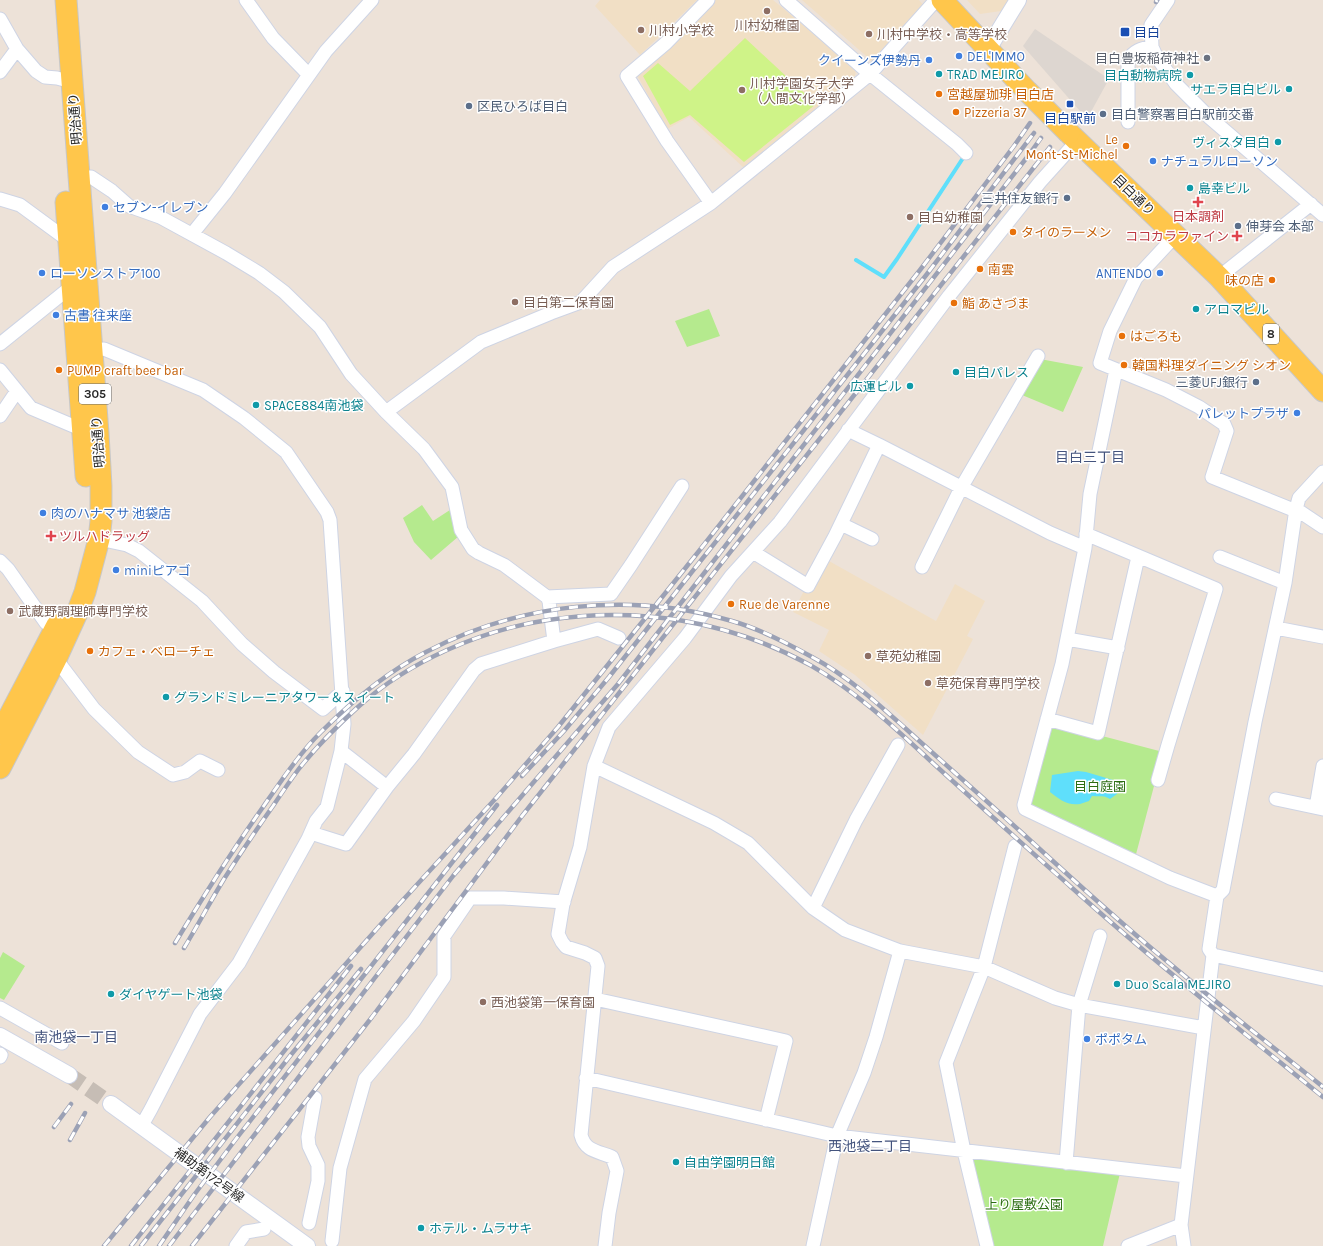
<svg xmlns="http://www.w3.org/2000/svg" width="1323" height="1246" font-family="Karla,'Noto Sans JP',sans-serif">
<rect width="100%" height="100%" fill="#ede2d8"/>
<!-- education -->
<path fill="#f1dfc5" d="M600,0H697L640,55L595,6Z
M715,0H773L856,69L855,76L744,168L689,117L667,129L637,75L670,45Z
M802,0H919L924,6L873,62Z
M967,0H1011L1001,11L980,14Z
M829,561L936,621L955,584L985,601L967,636L973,639L923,735L855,675L819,651L829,630L793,612L806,587L812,590Z"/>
<!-- green -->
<path fill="#b5ea8e" d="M709,309L720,336L687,347L675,321Z
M1040,359L1083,367L1063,412L1022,395Z
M422,505L433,521L453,508L459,536L431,560L414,542L403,518Z
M1049,722L1163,752L1135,858L1026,806Z
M3,952L25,966L4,1000L0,998V958Z
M969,1157L1120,1173L1103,1246H991Z"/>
<!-- pitch -->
<path fill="#cff388" d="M745,38L816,104L744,162L690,115L670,125L643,76L658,63L690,91Z"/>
<!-- plaza -->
<path fill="#ddd6d0" d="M1035,29L1109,79L1087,119L1023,46Z"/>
<!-- water -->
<path fill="#5fdffb" d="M1078,771L1086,772L1113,780L1118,788L1117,794L1110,799C1104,795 1099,797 1092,796L1089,801C1086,802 1083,803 1080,804C1067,806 1059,799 1050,792L1052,775Z"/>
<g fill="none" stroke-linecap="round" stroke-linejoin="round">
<!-- stream -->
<path stroke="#5fdffb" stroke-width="4" d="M856,260L884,277L897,259L965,155"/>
<!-- tertiary-tunnel -->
<path stroke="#c6bdb5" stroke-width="16" stroke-dasharray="16 8" stroke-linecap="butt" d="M69,1075L111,1104"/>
<defs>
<path id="minor" d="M246,0L273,38L309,75
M708,0L666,43L627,76L667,141L711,203
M786,0L870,74L957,144L966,153
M1168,0L1151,25L1152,47L1156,56L1176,84L1209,117L1323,215
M0,19L17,49L36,71L45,77L57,78L72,82
M0,72L17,49
M1128,122V60C1134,51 1141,48 1152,47
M79,177H91L112,191L129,206L160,217L226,253L259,273L284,292L320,327L351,374L386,412L424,449L452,487L461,530L473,549L479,553L504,565L547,597L549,601L554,641L481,664L474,670L414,754L387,787L346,844L311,833
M0,199L20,205L69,241
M192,234L225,193L326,51L372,0
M1176,235L1136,278L1110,331L1100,363L1166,390L1199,407L1224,424L1227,431L1212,477L1296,511
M1219,277L1311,204
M0,344L72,286
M84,350L104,349L203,390L244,418L286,452L327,512L330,520L344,724L341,751L327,807L316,821L308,839L239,963L200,1014L151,1109L142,1125
M0,370L31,408L83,430
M1116,370L1090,494L1085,548L1062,664L1024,805L1025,809L1170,878L1217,896
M386,412L481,342L551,313L581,302L613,267L711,203L870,74L936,0
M0,416L17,391
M848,430L879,445L1050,533L1085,548
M1296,509L1323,527
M841,524L872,539
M1086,534L1216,589L1168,745L1158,780
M99,539L127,545L139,551L202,601L242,644L274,672L323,709L343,691
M753,552L808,586L835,536L879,445
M1220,557L1285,583
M0,561L8,569L46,623L55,628
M922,567L961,488L1038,356
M547,597L611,594L631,565L682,486
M1276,628L1323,637
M1067,639L1118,648
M554,641L598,629L619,638
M56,659L94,709L138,752L173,775L185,772L200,761L218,770
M1047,719L1098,733L1138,557
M341,751L387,787
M594,766L714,823L748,843L813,908L845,930L900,951L984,967L1055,998L1079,1005L1204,1028
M1276,799L1323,809
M1316,807L1323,766
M813,908L856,820L898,745
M1213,955L1323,979
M595,999L786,1041L766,1120
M0,1008L62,1043
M0,1054L1,1055L0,1057
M586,1078L837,1136L1186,1176
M1066,1163L1079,1005L1100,936
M309,1223L318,1181V1165L309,1146L308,1137L315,1098
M332,1241L340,1168L365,1079L414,1021L444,977V936L470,898H504L564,902
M236,1246L246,1232L264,1229
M605,1246L609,1213L617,1171L612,1157C597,1151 585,1151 581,1135L598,966L595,958L585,953L566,947L562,942L558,934L563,904L580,847L594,766L609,727L685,638L731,576L780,522L949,296L1040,182L1077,141
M813,1246L837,1136L864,1073L876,1037L900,951
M987,1246L964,1151L946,1063L984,967L1015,846
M1128,1246L1181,1225
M1184,1246L1181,1225L1213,955L1209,949L1217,896L1223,890L1255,722L1285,583L1296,509L1299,498L1323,472"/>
<path id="tertiary" d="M988,49L1018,0
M0,1036L69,1075
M111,1104L307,1246"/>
<path id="primary" d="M942,0L1027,91
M1069,133L1219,277L1323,391
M66,202L86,476
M0,734L57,625
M0,768L56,659L77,613L85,592L99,539L101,521V486L98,433L66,0"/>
</defs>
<!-- minor casing -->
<use href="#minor" stroke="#ced4e4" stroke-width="15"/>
<!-- tertiary casing -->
<use href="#tertiary" stroke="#ced4e4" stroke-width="18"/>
<!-- primary casing -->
<use href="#primary" stroke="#c7c7c7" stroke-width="23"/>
<!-- minor -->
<use href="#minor" stroke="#fff" stroke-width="13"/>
<!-- tertiary -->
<use href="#tertiary" stroke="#fff" stroke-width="16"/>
<!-- primary -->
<use href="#primary" stroke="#ffc64b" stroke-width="21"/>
<defs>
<path id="rail" d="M1156,2L1157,0
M522,776L564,731L609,677L927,274L1034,133
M175,943C203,897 232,851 263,807C281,781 299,754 321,732C352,701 387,672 426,652C519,603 631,591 732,621C760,629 787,643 812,657C851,678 884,709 916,738C951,769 985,800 1020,831C1056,864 1092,897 1129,929C1192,984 1258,1035 1323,1087
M184,948C198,925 210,902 224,879C240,854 256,830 273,806C281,794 289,782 298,770C316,747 337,726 358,707C409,661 481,630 548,620C638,606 729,621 810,665C856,691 896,729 935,765C980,806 1025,846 1071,887C1152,960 1238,1028 1323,1097
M54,1127L71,1104
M70,1140L85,1113
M104,1246L210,1117L382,923L497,797L558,727L699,551L920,270L1014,146L1030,123
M131,1246L351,966
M141,1246L290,1056L361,969
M159,1246L194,1195L236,1139L497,805
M169,1246L453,876L618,684L1028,156L1041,138
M192,1246L372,1017L522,816L1050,147"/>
</defs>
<!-- rail casing -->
<use href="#rail" stroke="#9ba1b5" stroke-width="4.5"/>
<!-- rail -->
<use href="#rail" stroke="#fff" stroke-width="3" stroke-dasharray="9" stroke-linecap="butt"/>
<defs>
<path id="primary-bridge" d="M1027,91L1069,133"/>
</defs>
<!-- primary-bridge casing -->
<use href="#primary-bridge" stroke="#c7c7c7" stroke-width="23" stroke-linecap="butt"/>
<!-- primary-bridge -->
<use href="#primary-bridge" stroke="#ffc64b" stroke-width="21"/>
</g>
<!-- markers -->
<g fill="#8d6e63" stroke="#fff" stroke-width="1.5">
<circle cx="767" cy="11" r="4"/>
<circle cx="641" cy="30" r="4"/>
<circle cx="869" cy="34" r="4"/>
<circle cx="742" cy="90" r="4"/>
<circle cx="910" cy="217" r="4"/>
<circle cx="515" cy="302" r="4"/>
<circle cx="10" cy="611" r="4"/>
<circle cx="868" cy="656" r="4"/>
<circle cx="928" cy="683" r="4"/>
<circle cx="483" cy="1002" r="4"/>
</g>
<g fill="#1a4fb4" stroke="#fff" stroke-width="1.5">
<rect x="1120" y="27" width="10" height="10" rx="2"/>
<rect x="1066" y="100" width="8" height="8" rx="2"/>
</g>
<g fill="#3f7fe0" stroke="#fff" stroke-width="1.5">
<circle cx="959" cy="56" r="4"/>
<circle cx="929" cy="60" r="4"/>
<circle cx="1153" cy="161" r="4"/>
<circle cx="105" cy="207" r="4"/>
<circle cx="42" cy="273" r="4"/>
<circle cx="1160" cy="273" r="4"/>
<circle cx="56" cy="315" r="4"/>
<circle cx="1297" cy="413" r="4"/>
<circle cx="43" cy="513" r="4"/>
<circle cx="116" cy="570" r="4"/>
<circle cx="1087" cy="1039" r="4"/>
</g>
<circle fill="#6b7280" stroke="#fff" stroke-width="1.5" cx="1207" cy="58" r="4"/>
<g fill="#0f9aa8" stroke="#fff" stroke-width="1.5">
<circle cx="939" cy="74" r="4"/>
<circle cx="1190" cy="75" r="4"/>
<circle cx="1289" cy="89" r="4"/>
<circle cx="1278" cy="142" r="4"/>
<circle cx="1190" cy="188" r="4"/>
<circle cx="1196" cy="309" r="4"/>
<circle cx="956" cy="372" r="4"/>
<circle cx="910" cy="386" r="4"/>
<circle cx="256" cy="405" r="4"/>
<circle cx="166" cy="697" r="4"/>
<circle cx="1117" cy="984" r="4"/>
<circle cx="111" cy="994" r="4"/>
<circle cx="676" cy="1162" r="4"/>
<circle cx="421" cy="1228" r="4"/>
</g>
<g fill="#e8710a" stroke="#fff" stroke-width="1.5">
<circle cx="939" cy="94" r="4"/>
<circle cx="956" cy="112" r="4"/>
<circle cx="1126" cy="146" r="4"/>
<circle cx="1013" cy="232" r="4"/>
<circle cx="980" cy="269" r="4"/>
<circle cx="1272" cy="280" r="4"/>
<circle cx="954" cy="303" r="4"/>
<circle cx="1122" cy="336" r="4"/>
<circle cx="1124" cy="365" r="4"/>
<circle cx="59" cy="370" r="4"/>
<circle cx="731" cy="604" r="4"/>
<circle cx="90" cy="651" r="4"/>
</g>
<g fill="#5c6f8a" stroke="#fff" stroke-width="1.5">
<circle cx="469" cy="106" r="4"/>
<circle cx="1103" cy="114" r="4"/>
<circle cx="1067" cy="198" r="4"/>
<circle cx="1238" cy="226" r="4"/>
<circle cx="1256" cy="382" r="4"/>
</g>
<g fill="#e0444e" stroke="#fff" stroke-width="1.5">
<path d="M1196 196h4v4h4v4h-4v4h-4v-4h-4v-4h4z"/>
<path d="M1235 230h4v4h4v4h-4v4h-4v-4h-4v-4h4z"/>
<path d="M49 530h4v4h4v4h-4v4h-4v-4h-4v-4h4z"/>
</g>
<g text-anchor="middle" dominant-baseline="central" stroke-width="3" stroke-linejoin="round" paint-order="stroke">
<!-- shield labels -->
<g fill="#fff" stroke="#696969" stroke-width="1">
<rect x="1263" y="324" width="16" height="20" rx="3"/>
<rect x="79" y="384" width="32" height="20" rx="3"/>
</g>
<g font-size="12" font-weight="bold" fill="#292929">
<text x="1271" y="334">8</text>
<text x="95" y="394">305</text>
</g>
<!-- education labels -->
<g font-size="13" fill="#785e54" stroke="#fff" text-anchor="start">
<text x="767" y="25" text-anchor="middle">川村幼稚園</text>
<text x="649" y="30">川村小学校</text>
<text x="877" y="34">川村中学校・高等学校</text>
<text x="750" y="83">川村学園女子大学<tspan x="750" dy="15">（人間文化学部）</tspan></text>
<text x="918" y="217">目白幼稚園</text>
<text x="523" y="302">目白第二保育園</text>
<text x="18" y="611">武蔵野調理師専門学校</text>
<text x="876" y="656">草苑幼稚園</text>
<text x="936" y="683">草苑保育専門学校</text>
<text x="491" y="1002">西池袋第一保育園</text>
</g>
<!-- transit labels -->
<g font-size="13" fill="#164399" stroke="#fff" text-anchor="start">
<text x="1134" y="32">目白</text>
<text x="1070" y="118" text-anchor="middle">目白駅前</text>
</g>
<!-- shop labels -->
<g font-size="13" fill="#366cbe" stroke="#fff" text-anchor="start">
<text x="967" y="56">DEL'IMMO</text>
<text x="921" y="60" text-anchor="end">クイーンズ伊勢丹</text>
<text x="1161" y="161">ナチュラルローソン</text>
<text x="113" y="207">セブン-イレブン</text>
<text x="50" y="273">ローソンストア100</text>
<text x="1152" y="273" text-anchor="end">ANTENDO</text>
<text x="64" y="315">古書 往来座</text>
<text x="1289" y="413" text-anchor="end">パレットプラザ</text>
<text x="51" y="513">肉のハナマサ 池袋店</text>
<text x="124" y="570">miniピアゴ</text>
<text x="1095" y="1039">ポポタム</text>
</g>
<!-- worship labels -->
<g font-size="13" fill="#5b616d" stroke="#fff" text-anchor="end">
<text x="1199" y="58">目白豊坂稲荷神社</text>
</g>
<!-- culture labels -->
<g font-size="13" fill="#0d838f" stroke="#fff" text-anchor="start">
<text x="947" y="74">TRAD MEJIRO</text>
<text x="1182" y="75" text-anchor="end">目白動物病院</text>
<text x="1281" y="89" text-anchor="end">サエラ目白ビル</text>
<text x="1270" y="142" text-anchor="end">ヴィスタ目白</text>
<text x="1198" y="188">島幸ビル</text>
<text x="1204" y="309">アロマビル</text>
<text x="964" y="372">目白パレス</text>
<text x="902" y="386" text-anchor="end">広運ビル</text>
<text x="264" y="405">SPACE884南池袋</text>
<text x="174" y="697">グランドミレーニアタワー＆スイート</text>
<text x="1125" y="984">Duo Scala MEJIRO</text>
<text x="119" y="994">ダイヤゲート池袋</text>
<text x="684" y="1162">自由学園明日館</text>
<text x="429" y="1228">ホテル・ムラサキ</text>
</g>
<!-- food labels -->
<g font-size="13" fill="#c56008" stroke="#fff" text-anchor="start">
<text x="947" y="94">宮越屋珈琲 目白店</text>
<text x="964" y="112">Pizzeria 37</text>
<text x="1118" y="139" text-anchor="end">Le<tspan x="1118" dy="15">Mont-St-Michel</tspan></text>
<text x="1021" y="232">タイのラーメン</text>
<text x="988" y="269">南雲</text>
<text x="1264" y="280" text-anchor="end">味の店</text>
<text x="962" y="303">鮨 あさづま</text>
<text x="1130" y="336">はごろも</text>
<text x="1132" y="365">韓国料理ダイニング シオン</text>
<text x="67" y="370">PUMP craft beer bar</text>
<text x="739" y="604">Rue de Varenne</text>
<text x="98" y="651">カフェ・ベローチェ</text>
</g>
<!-- service labels -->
<g font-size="13" fill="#4e5e75" stroke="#fff" text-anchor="start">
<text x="477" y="106">区民ひろば目白</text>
<text x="1111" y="114">目白警察署目白駅前交番</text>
<text x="1059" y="198" text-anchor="end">三井住友銀行</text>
<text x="1246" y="226">伸芽会 本部</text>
<text x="1248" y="382" text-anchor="end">三菱UFJ銀行</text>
</g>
<!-- street labels -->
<g font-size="13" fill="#292929" stroke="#fff">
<text transform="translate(75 119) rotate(-94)">明治通り</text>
<text transform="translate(1134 195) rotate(44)">目白通り</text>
<text transform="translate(98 442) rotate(-94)">明治通り</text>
<text transform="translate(209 1175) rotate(36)">補助第172号線</text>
</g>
<!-- health labels -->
<g font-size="13" fill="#be3a42" stroke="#fff">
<text x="1198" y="216">日本調剤</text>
<text x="1229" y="236" text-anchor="end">ココカラファイン</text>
<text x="59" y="536" text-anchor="start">ツルハドラッグ</text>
</g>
<!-- park labels -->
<g font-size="13" fill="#2c6d12" stroke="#fff">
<text x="1100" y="786">目白庭園</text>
<text x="1024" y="1204">上り屋敷公園</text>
</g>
<!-- neighbourhood labels -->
<g font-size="14" fill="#44547e" stroke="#fff">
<text x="1090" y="457">目白三丁目</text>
<text x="76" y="1037">南池袋一丁目</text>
<text x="870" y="1146">西池袋二丁目</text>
</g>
</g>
</svg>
